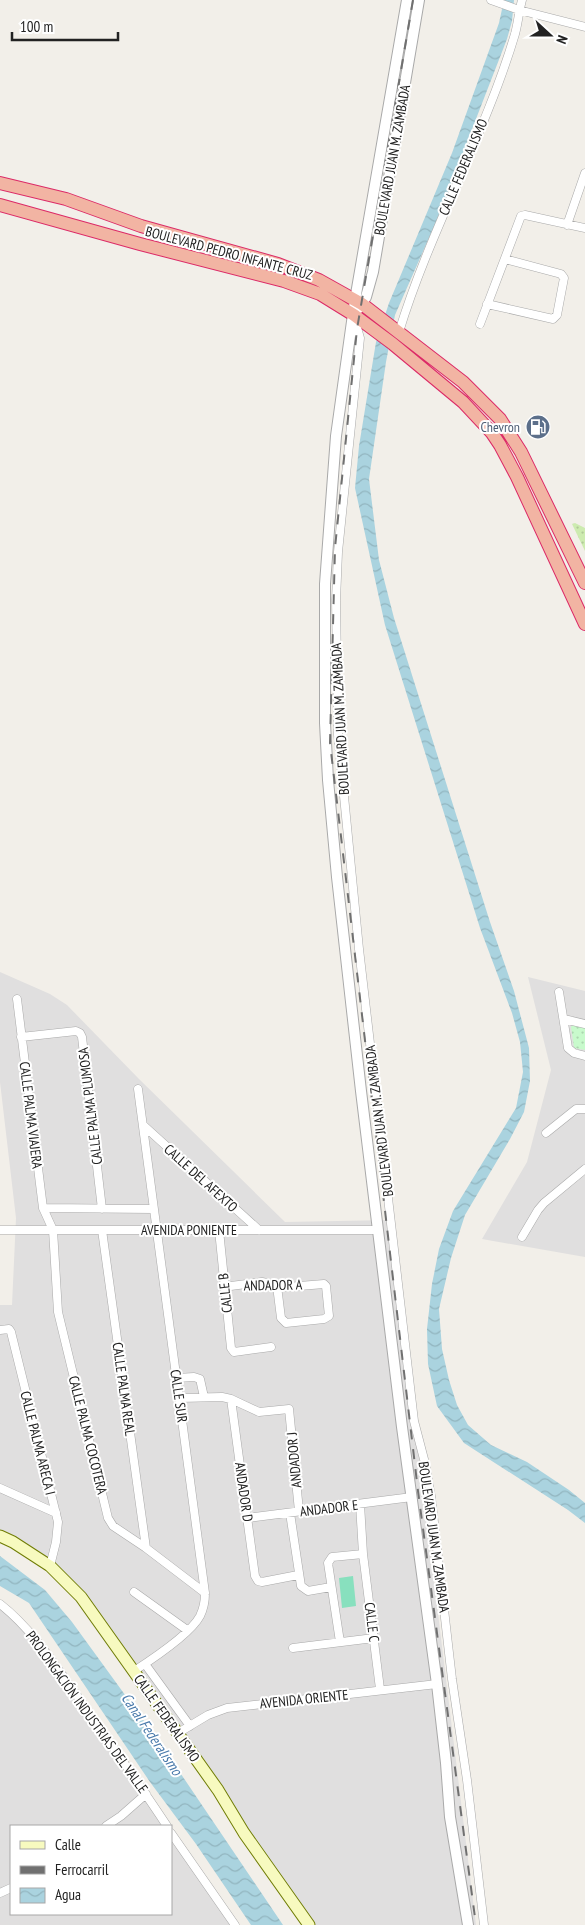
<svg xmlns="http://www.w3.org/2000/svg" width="585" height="1925" font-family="'PT Sans Narrow',sans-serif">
<defs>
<pattern id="park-dots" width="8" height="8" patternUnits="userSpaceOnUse" patternTransform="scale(1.25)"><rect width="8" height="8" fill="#c8facc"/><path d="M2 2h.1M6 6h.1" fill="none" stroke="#acd6af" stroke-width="1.8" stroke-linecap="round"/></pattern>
<pattern id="garden-dots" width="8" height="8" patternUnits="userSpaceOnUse" patternTransform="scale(1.25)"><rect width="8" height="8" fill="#cdebb0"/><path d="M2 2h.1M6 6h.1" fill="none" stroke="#b0c997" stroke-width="1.8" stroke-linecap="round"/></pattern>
<pattern id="water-waves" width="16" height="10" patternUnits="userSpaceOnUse" patternTransform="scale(1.25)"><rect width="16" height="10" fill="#aad3df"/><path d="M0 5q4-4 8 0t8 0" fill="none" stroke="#92b5bf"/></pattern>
</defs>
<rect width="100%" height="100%" fill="#f2efe9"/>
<!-- residential -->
<path fill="#e0dfdf" d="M0,972L50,994L67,1005L139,1079L285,1222L390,1220L476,1925H306L72,1596L45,1566L0,1537V1305H12L16,1218L0,1082Z
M528,977L585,991V1257L482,1239L527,1162L551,1070Z
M0,1602L23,1624L168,1826H11V1914H171V1831L239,1925H0Z"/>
<!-- park -->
<path fill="url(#park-dots)" d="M574,1023L585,1024V1050L575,1048L574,1047L571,1027Z"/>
<!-- garden -->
<path fill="url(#garden-dots)" d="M575,523L585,528V551L572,524Z"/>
<!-- pitch -->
<path fill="#88e0be" d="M353,1576L356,1606L342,1608L339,1578Z"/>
<!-- water -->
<path fill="url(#water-waves)" d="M504,0H514L512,21L507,39L436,222L395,315L386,362L369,479L379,560L394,618L490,922L514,991L529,1048L530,1081L524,1112L510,1139L465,1215L451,1258L439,1309L442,1349L449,1380L457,1405L468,1425L491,1445L527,1462L569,1490L585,1503V1523L568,1510L464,1443L437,1406L428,1364L427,1329L432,1284L439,1249L453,1211L516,1108L523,1072L520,1042L512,1013L480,928L385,625L355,488L359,446L376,342L389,303L452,153L499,23Z
M0,1556L45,1590L72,1622L160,1743L283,1925H251L196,1844L150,1782L29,1603L0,1586Z"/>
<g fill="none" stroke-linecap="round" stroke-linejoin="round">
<defs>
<path id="minor" d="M491,0L519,10L585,27
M567,225L585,173
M487,304L553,319L557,315L564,278L561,274L505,259
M354,317L360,338L338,552L336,600L338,735L359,949L414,1421L425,1463L431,1496L452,1679L467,1780L484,1925
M480,324L521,216L525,215L585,228
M399,332C430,230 485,135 515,34C518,23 519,11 522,0
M559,992L568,1048L574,1053L585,1056
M17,999L43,1208L53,1230L58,1312L108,1518L113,1526L146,1548L205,1593
M564,1019L585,1024
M21,1037L76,1031L80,1033L82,1037L102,1209
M143,1125L259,1230
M546,1133L576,1109H585
M43,1208L154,1209
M0,1230H378
M102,1230L146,1548
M219,1230L231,1348L234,1352L271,1347
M522,1237L538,1210L544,1203L585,1169
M223,1287L262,1282L287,1287L324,1284L326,1286L329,1316L324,1319L286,1323L281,1318L277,1286
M0,1330L9,1329L11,1332L58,1522L56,1542L50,1566
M177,1378L194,1377L200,1379L204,1397
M180,1398L222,1397L231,1399L259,1412L289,1409L299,1511
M231,1399L255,1576L258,1581L262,1582L298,1575
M0,1488L56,1513
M360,1504L363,1554L380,1689
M290,1513L301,1586L308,1591L331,1587
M247,1518L412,1497
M134,1592L187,1630
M0,1604C32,1629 55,1665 78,1697C108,1740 138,1782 167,1826
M340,1642L328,1563L332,1557L363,1554
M293,1648L374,1638
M145,1664L190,1726
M134,1671C151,1660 191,1633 200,1616C204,1608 205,1601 205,1593L138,1089
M178,1733L208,1715L227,1708L437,1684
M106,1826L121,1816L146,1794
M171,1833L235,1925
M0,1893L11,1888"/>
<path id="tertiary" d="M407,0L355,300L336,436L325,584V723L328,780L337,877L361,1091L402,1427L437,1684L446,1763L450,1817L468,1925
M359,308L366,297L373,272L419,0"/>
<path id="secondary" d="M0,1536L13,1542L50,1566L81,1597L218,1790L244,1833L309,1925"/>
<path id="trunk" d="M0,183L66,199L141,226L278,264L319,280L362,304L463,382L500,419L521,452L585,583
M0,205L140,244L284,281L320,294L354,315L393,344L463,402L492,433L500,445L517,477L585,624"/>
</defs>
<!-- minor casing -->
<use href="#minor" stroke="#a9a9a9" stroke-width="9"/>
<!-- tertiary casing -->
<use href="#tertiary" stroke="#a9a9a9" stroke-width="12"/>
<!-- secondary casing -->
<use href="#secondary" stroke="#707d05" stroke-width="13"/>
<!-- trunk casing -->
<use href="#trunk" stroke="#dc2a67" stroke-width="14"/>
<!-- minor -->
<use href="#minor" stroke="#fff" stroke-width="8"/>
<!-- tertiary -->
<use href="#tertiary" stroke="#fff" stroke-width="10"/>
<!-- secondary -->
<use href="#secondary" stroke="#f7fabf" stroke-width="11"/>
<!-- trunk -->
<use href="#trunk" stroke="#f2b4a3" stroke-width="12"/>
<!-- rail -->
<path stroke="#707070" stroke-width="2" stroke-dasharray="10 10" stroke-linecap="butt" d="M413,0L357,329L335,548L330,743L418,1491L476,1925"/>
</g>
<!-- icons -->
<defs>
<symbol id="fuel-disc" viewBox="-11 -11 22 22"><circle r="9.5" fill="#5c6f8a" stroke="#fff"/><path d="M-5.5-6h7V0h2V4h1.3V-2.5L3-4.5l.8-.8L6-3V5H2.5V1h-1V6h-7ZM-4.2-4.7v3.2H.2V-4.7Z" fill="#fff"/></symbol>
</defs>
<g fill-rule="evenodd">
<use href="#fuel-disc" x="524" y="413" width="28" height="28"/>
</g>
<g text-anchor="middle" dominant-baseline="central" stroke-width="4" stroke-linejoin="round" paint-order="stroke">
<!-- street labels -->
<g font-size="14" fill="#222" stroke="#fff">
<text transform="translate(392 160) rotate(-80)">BOULEVARD JUAN M. ZAMBADA</text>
<text transform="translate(463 167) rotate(-67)">CALLE FEDERALISMO</text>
<text transform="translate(229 253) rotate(15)">BOULEVARD PEDRO INFANTE CRUZ</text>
<text transform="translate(340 719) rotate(-93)">BOULEVARD JUAN M. ZAMBADA</text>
<text transform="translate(90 1106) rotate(-97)">CALLE PALMA PLUMOSA</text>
<text transform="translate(31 1115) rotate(83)">CALLE PALMA VIAJERA</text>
<text transform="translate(379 1121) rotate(-97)">BOULEVARD JUAN M. ZAMBADA</text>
<text transform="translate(201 1178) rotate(42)">CALLE DEL AFEXTO</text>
<text x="189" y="1230">AVENIDA PONIENTE</text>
<text transform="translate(273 1285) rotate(-1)">ANDADOR A</text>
<text transform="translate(225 1293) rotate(-96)">CALLE B</text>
<text transform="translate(124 1389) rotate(82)">CALLE PALMA REAL</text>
<text transform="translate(179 1396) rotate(82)">CALLE SUR</text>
<text transform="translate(88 1435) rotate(76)">CALLE PALMA COCOTERA</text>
<text transform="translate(38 1443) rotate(76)">CALLE PALMA ARECA I</text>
<text transform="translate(294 1460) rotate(-95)">ANDADOR J</text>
<text transform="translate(244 1492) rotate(82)">ANDADOR D</text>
<text transform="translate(329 1508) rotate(-7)">ANDADOR E</text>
<text transform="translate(434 1537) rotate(82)">BOULEVARD JUAN M. ZAMBADA</text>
<text transform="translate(372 1622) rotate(83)">CALLE C</text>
<text transform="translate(304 1699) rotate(-6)">AVENIDA ORIENTE</text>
<text transform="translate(87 1712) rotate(54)">PROLONGACIÓN INDUSTRIAS DEL VALLE</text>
<text transform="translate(167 1718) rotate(55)">CALLE FEDERALISMO</text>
</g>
<!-- service labels -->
<g font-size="14" fill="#4e5e75" stroke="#fff" text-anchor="end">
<text x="520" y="427">Chevron</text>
</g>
<!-- water labels -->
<g font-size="15" font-style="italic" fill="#4a7aab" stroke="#fff">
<text transform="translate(152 1734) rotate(56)">Canal Federalismo</text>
</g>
</g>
<!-- legend -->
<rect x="10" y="1825" width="162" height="90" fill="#ffffff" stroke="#a7a7a7"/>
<rect x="20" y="1841" width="25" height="8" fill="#f7fabf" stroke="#a7a7a7"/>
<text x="55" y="1850" font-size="15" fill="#222222">Calle</text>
<rect x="20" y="1866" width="25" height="8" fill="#707070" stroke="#a7a7a7"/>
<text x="55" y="1875" font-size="15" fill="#222222">Ferrocarril</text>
<rect x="20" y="1888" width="25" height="15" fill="url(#water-waves)" stroke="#a7a7a7"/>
<text x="55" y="1900" font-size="15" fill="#222222">Agua</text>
<!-- north arrow -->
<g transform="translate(550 35) rotate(111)" stroke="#ffffff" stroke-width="4" paint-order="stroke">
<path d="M0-4L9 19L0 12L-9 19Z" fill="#222222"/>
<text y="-8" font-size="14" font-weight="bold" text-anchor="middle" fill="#222222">N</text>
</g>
<!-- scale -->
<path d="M12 32v8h106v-8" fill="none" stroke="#222222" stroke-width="2.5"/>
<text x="20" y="32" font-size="15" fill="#222222" stroke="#ffffff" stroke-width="4" paint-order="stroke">100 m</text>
</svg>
